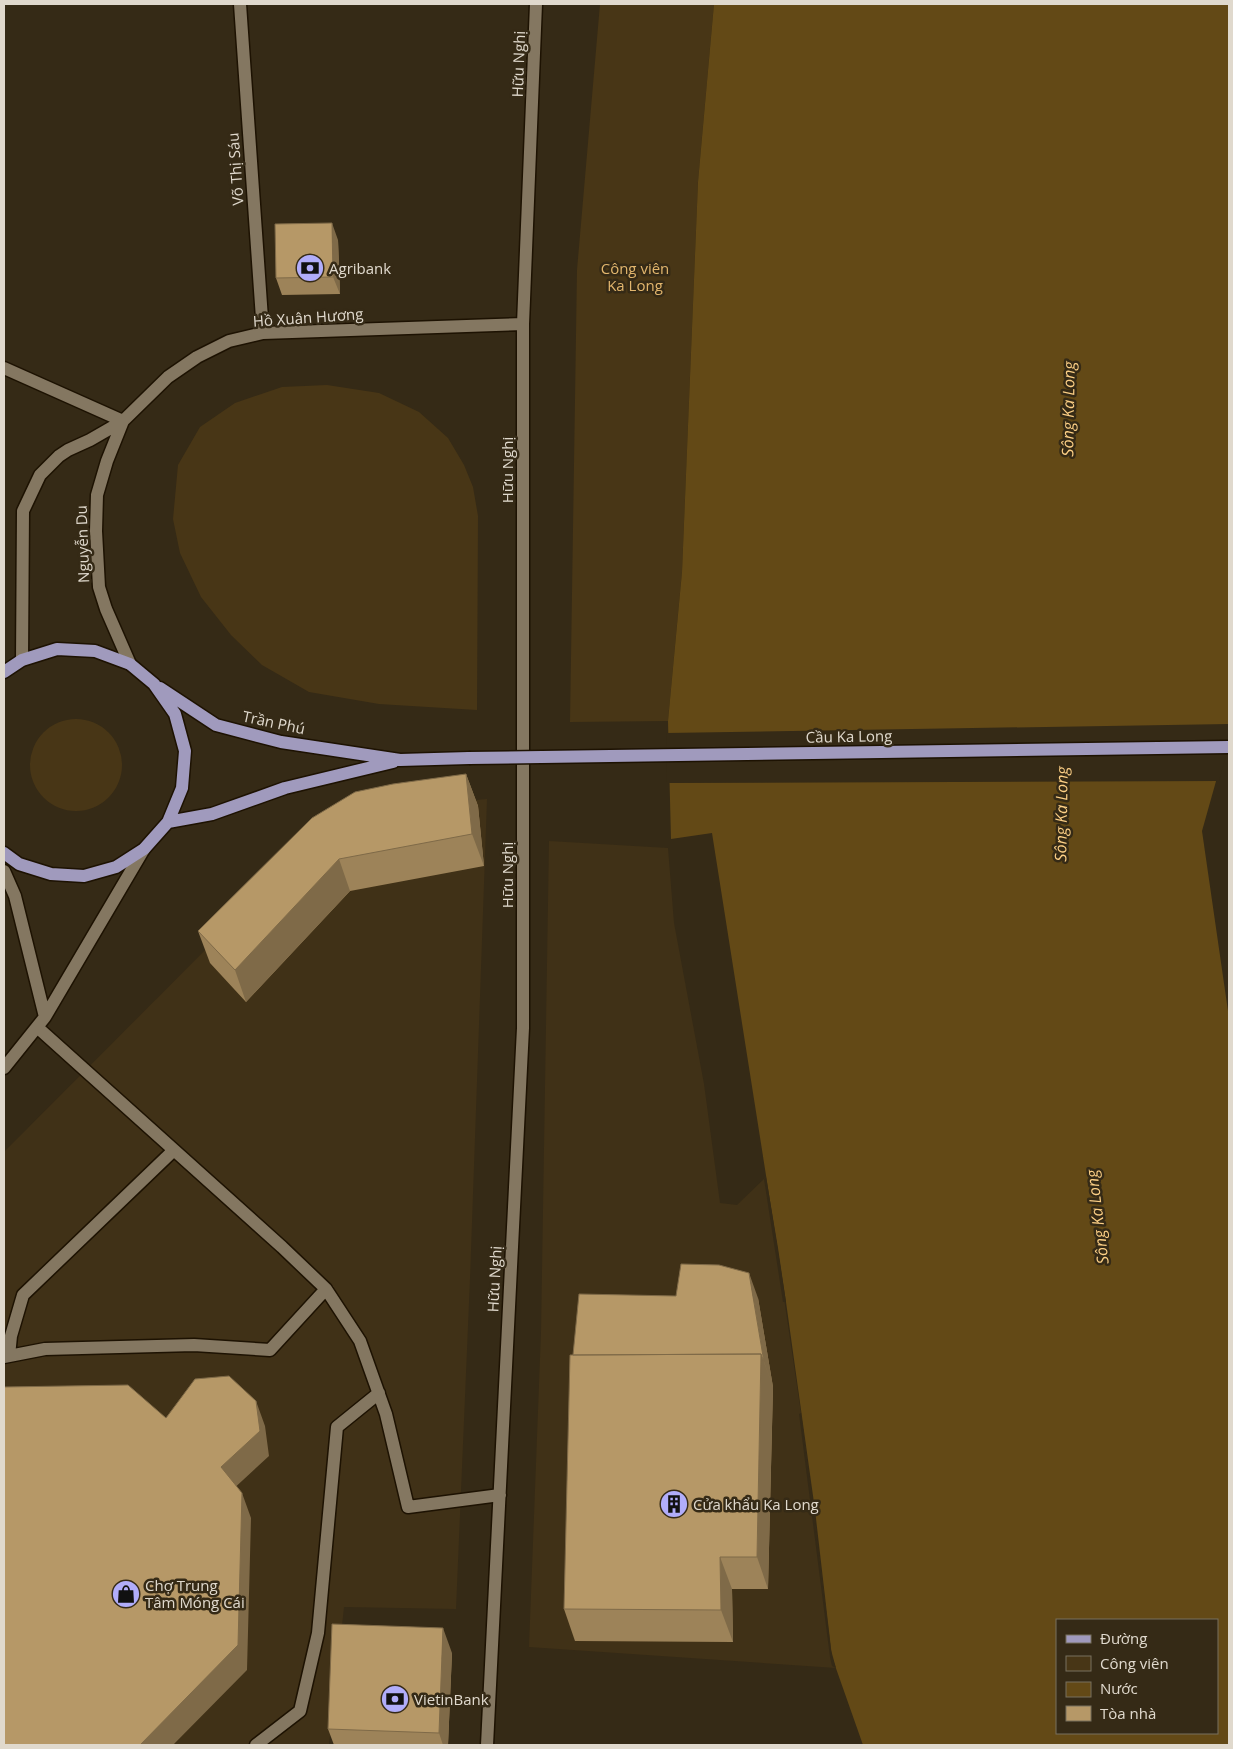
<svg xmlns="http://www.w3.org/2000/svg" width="1233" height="1749" font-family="'Open Sans',sans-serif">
<rect width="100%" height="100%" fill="#352a16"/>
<!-- built -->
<path fill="#403117" d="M487,799L470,1279L456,1609L344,1607L329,1745H4V1152L281,874L421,805Z
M549,841L668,848L674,923L704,1084L720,1203L737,1205L766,1177L801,1413L832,1657L836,1668L529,1647L541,1332Z"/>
<!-- green -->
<path fill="#483616" d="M600,4H714L698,182L682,572L668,721L570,722L577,270Z
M327,385L379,393L419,412L448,438L464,465L473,487L478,516L477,710L379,704L309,692L262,665L231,635L201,597L180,553L173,519L178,465L200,427L235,403L282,387Z
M30 765a46 46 0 1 1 92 0a46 46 0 1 1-92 0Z"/>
<!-- water -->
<path fill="#634916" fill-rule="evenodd" d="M714,4H1229V735L1202,831L1229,1018V1745H863L832,1657L815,1510L786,1302L712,833L671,839L668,721L682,572L698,182ZM1057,1620H1217V1733H1057Z"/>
<!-- pier -->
<path fill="#352a16" d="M1229,724V745L1219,781L667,783L666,733Z
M766,1177L778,1248L786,1302H783L764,1179Z
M801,1413L831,1650L836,1668L832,1666L830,1657L799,1414Z"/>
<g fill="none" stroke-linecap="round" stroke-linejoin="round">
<defs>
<path id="minor" d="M240,4L263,333
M4,368L123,421
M123,421L107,461L97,495L96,531L99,587L106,609L130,664
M22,660L23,511L40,475L59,456L68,450L90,440L123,421L168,377L197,357L229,341L263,333L523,324
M4,871L15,896L45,1017
M37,1027L282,1247L326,1289L360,1341L386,1414L408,1507L500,1495
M4,1068L45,1017L144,849
M9,1356L11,1336L23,1295L174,1150
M4,1357L45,1349L194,1345L270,1350L326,1289
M256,1745L300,1711L318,1633L337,1427L379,1393
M487,1745L523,1028V324L536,4"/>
<path id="major" d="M4,672L22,660L57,649L95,651L130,664L154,684L175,714L185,751L182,788L168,822L144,849L116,867L84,876L51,874L19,864L4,853
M160,688L216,725L281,742L400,760L469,758
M168,822L212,814L285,788L393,762"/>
</defs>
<!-- minor casing -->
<use href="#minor" stroke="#1d1202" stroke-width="15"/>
<!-- major casing -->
<use href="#major" stroke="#1d1202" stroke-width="15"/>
<!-- minor -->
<use href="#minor" stroke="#847761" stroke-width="12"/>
<!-- major -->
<use href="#major" stroke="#a09abd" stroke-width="12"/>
<defs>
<path id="major-bridge" d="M469,758L1229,747"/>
</defs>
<!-- major-bridge casing -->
<use href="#major-bridge" stroke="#1d1202" stroke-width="15" stroke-linecap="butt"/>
<!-- major-bridge -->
<use href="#major-bridge" stroke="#a09abd" stroke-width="12"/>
</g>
<!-- wall -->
<path fill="#9d8359" d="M338,240L340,294L282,295L276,278Z
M466,774L478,806L484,866L350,891L246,1002L210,963L198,931Z
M758,1298L773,1387L768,1589H732L733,1642L575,1641L564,1609L573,1355Z
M452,1653L448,1745H334L328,1729Z"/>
<!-- shaded-wall -->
<path fill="#7f6a48" d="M332,223L338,240L340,294L333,277Z
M466,774L478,806L484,866L472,834Z
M339,859L350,891L246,1002L235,970Z
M749,1273L758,1298L773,1387L764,1362Z
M761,1354L773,1387L768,1589L757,1557Z
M256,1401L265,1426L269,1456L230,1492L221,1467Z
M242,1493L251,1518L247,1670L173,1745H140Z
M720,1557L732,1589L733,1642L721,1610Z
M443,1628L452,1653L448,1745H443L439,1733Z"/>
<!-- building -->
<path fill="#b69867" stroke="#7f6a48" d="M332,223L333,277L276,278L275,224Z
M466,774L472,834L339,859L235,970L198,931L312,818L355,792L393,784Z
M681,1264L719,1265L749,1273L764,1362L761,1354L573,1355L579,1294L676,1296Z
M761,1354L757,1557H720L721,1610L564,1609L570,1355Z
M229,1376L256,1401L260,1431L221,1467L242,1493L238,1645L140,1745H4V1387L128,1385L166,1418L195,1379Z
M332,1624L443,1628L439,1733L328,1729Z"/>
<!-- icons -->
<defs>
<symbol id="bank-disc" viewBox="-11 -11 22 22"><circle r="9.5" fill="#b1adfa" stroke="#352a16"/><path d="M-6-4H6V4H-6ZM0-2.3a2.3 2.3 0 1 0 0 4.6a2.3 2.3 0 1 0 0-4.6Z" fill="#111"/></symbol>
<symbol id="building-disc" viewBox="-11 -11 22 22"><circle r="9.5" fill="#b1adfa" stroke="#352a16"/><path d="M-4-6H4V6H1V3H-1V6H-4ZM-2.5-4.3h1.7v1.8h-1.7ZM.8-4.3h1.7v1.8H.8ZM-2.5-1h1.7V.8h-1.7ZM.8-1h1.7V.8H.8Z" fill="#111"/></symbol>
<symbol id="shop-disc" viewBox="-11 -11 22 22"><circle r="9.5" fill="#b1adfa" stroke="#352a16"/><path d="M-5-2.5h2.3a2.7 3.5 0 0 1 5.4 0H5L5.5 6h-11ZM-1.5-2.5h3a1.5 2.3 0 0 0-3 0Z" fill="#111"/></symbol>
</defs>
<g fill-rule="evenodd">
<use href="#bank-disc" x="294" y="252" width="32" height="32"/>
<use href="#building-disc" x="658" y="1488" width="32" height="32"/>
<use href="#shop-disc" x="110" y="1578" width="32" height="32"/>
<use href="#bank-disc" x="379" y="1683" width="32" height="32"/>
</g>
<g text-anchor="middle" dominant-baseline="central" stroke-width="5" stroke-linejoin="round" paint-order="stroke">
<!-- street labels -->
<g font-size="15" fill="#e0d9cd" stroke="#352a16">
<text transform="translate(518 64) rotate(-88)">Hữu Nghị</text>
<text transform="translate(235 169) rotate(-94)">Võ Thị Sáu</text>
<text transform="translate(308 317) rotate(-4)">Hồ Xuân Hương</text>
<text transform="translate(507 470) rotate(-90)">Hữu Nghị</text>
<text transform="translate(82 544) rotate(-92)">Nguyễn Du</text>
<text transform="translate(274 722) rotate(12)">Trần Phú</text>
<text transform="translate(849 736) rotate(-1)">Cầu Ka Long</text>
<text transform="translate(507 875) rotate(-90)">Hữu Nghị</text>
<text transform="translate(494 1279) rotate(-87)">Hữu Nghị</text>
</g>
<!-- poi labels -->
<g font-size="15" fill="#e0d9cd" stroke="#352a16" text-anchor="start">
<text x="329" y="268">Agribank</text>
<text x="693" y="1504">Cửa khẩu Ka Long</text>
<text x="145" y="1585">Chợ Trung<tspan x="145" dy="17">Tâm Móng Cái</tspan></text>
<text x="414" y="1699">VietinBank</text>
</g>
<!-- park labels -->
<g font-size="15" fill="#e2b66d" stroke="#352a16">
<text x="635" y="268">Công viên<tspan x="635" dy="17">Ka Long</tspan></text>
</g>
<!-- water labels -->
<g font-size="16" font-style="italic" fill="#fccf85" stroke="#352a16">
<text transform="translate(1068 409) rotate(-89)">Sông Ka Long</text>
<text transform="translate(1061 814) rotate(-89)">Sông Ka Long</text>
<text transform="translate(1097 1217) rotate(-97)">Sông Ka Long</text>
</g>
</g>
<!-- border -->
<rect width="1233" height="1749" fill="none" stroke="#e0d9cd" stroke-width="10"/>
<!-- legend -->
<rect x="1056" y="1619" width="162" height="115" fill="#352a16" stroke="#79705f"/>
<rect x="1066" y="1635" width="25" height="8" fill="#a09abd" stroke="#79705f"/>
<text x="1100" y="1644" font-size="15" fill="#e0d9cd">Đường</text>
<rect x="1066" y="1656" width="25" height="15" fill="#483616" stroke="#79705f"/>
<text x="1100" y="1669" font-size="15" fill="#e0d9cd">Công viên</text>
<rect x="1066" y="1682" width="25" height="15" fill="#634916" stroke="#79705f"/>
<text x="1100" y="1694" font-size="15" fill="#e0d9cd">Nước</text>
<rect x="1066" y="1706" width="25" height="15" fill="#b69867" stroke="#79705f"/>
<text x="1100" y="1719" font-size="15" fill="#e0d9cd">Tòa nhà</text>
</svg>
